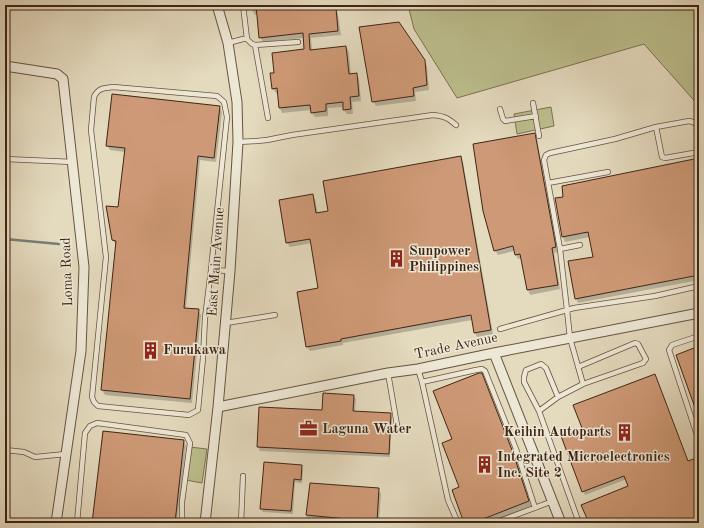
<svg xmlns="http://www.w3.org/2000/svg" width="704" height="528" font-family="'Old Standard TT',serif">
<rect width="100%" height="100%" fill="#e4dabe"/>
<filter id="stains"><feTurbulence type="fractalNoise" baseFrequency=".005" numOctaves="4"/><feColorMatrix values="0 0 0 0 .2 0 0 0 0 .09 0 0 0 0 .02 0 0 0 .5 -.17"/></filter>
<radialGradient id="worn" r=".72"><stop offset=".6" stop-color="#630" stop-opacity="0"/><stop offset="1" stop-color="#630" stop-opacity=".3"/></radialGradient>
<!-- green -->
<path fill="#bbbd8c" stroke="#7d7151" d="M408,5H699V106L644,44L457,98L414,29Z
M551,107L554,126L517,134L514,114Z
M190,447L207,449L202,483L186,480Z"/>
<!-- shadow -->
<path fill="#0003" d="M252,5H330L331,10L336,9L338,14L341,35L311,38L312,50L346,47L349,52L351,75L356,74L359,79L361,101L352,102L353,114H347L344,110V107L328,108V116L315,117L312,113L311,110L282,113L280,108L278,93H276L273,89L275,74L305,50L304,38L263,42L260,37L258,14L255,15L252,10Z
M424,61L427,66L429,90L415,92L416,101L376,106L373,101Z
M219,107L222,112L216,162L200,160L186,309L198,310L201,315L192,403L105,395L102,390L116,245L113,240L119,208L125,152L110,150L107,145Z
M534,134L537,139L558,252L554,253L560,289L530,295L528,290L522,258L518,259L514,251L498,255L495,250Z
M460,157L463,162L493,334L477,337L475,333L472,320L343,343V345L310,351L307,347L320,289L312,243L290,247L287,243L312,195L315,199L318,214L329,212Z
M699,159V280L578,303L576,298L594,258L590,237L565,242L563,237L565,198Z
M484,379L515,456L531,506L488,523H466L453,439Z
M354,396L356,399L355,412L390,414L392,417L390,457L260,451L258,447L260,408L323,411Z
M562,437L688,462L699,461V523H590L629,486L627,479L585,495Z
M184,441L186,446L177,523H93Z
M301,466L303,470L302,483L295,482L293,514L263,512L261,508Z
M311,484L378,489L381,494L379,523H306Z"/>
<g fill="none" stroke-linecap="round" stroke-linejoin="round">
<!-- stream -->
<path stroke="#767d7a" stroke-width="2.5" d="M5,239L59,244"/>
</g>
<!-- building -->
<path fill="#ce9976" stroke="#3f2516" d="M256,5H329V9L336,8L338,31L309,34L310,50L346,46L349,74L357,73L359,96L350,97L351,109L343,110V102L326,104V111L311,113L310,105L279,108L277,88L272,89L270,73H274L272,53L304,49L303,33L259,38Z
M399,22L425,60L427,85L413,88L414,96L372,102L359,27Z
M112,94L220,106L214,158L198,156L184,308L199,309L190,399L101,390L116,241L112,240L106,206L118,207L125,148L106,146Z
M535,133L556,247L552,248L558,285L527,290L520,254L515,255L513,246L494,251L483,211L473,144Z
M461,156L491,330L474,333L471,315L341,339V341L306,347L297,292L318,288L310,239L286,243L279,200L313,194L316,213L328,211L323,181Z
M699,158V275L575,299L568,261L593,257L588,232L562,237L555,198L563,197L562,186Z
M699,346V416H698L676,355Z
M479,373H482L512,450L529,501L473,523H464L452,490L459,487L442,443L452,439L433,391Z
M655,374L688,461L699,457V523H589L581,505L628,486L624,476L582,492L561,436L582,428L573,405Z
M323,393L354,395L353,411L391,413L389,454L257,447L259,407L322,410Z
M103,431L184,440L175,523H92Z
M264,462L302,465L301,480L294,479L291,511L260,509Z
M310,483L379,488L377,522L306,515Z"/>
<g fill="none" stroke-linecap="round" stroke-linejoin="round">
<defs>
<path id="lane" d="M243,5L247,39
M228,43L243,39H247L252,44L255,45L298,42
M255,45L268,118
M113,87L217,96L224,102L227,117L211,270L205,318L203,358L198,410L189,415L98,406L94,402L92,397L106,257L91,130L94,97C98,88 104,88 113,87Z
M533,103L539,136
M500,109L503,119L505,121L536,116
M699,126L693,122L689,121L656,127L615,139L550,153L546,155L544,160L560,249L567,310L574,308L655,296L699,286
M656,127L662,157L665,158L699,152
M238,142L257,141L267,140L292,135L433,115C444,116 448,118 456,125
M5,159L73,162
M548,183L608,172
M560,249L580,245
M211,270L230,271
M226,323L275,315
M500,329L567,310L570,338L583,384
M418,369L422,382L448,500L458,523
M388,373L397,425
M422,382L476,370L482,369L485,371L516,449L535,508
M558,397L546,368L541,364L526,370L524,377V382L539,411L579,523
M539,411L558,397L583,384L640,364L643,363L646,359L638,344L635,343L578,367
M697,435L669,350L672,345L699,336
M5,450L24,452L35,457L66,454
M205,522L216,523
M77,523L85,433L90,426L97,423L186,435L190,443L182,502V523
M241,523L243,476
M284,523H285
M494,523L553,501"/>
<path id="street" d="M5,66L57,74L63,79L84,267L81,351L56,523
M494,353L561,523
M218,407L388,373L418,369L494,353L699,313
M205,523L218,407L230,271L238,142L237,102L228,43L217,5"/>
</defs>
<!-- lane casing -->
<use href="#lane" stroke="#685240" stroke-width="6"/>
<!-- street casing -->
<use href="#street" stroke="#685240" stroke-width="11"/>
<!-- lane -->
<use href="#lane" stroke="#ede7d5" stroke-width="4.5"/>
<!-- street -->
<use href="#street" stroke="#ede7d5" stroke-width="9"/>
</g>
<!-- icons -->
<defs>
<symbol id="building-bare" viewBox="-9 -9 18 18"><path d="M-4-6H4V6H1V3H-1V6H-4ZM-2.5-4.3h1.7v1.8h-1.7ZM.8-4.3h1.7v1.8H.8ZM-2.5-1h1.7V.8h-1.7ZM.8-1h1.7V.8H.8Z" fill="#8f2418" stroke="#ede7d5" stroke-width="2.5" paint-order="stroke"/></symbol>
<symbol id="office-bare" viewBox="-9 -9 18 18"><path d="M-6-3h4V-5.5h4V-3h4V5H-6ZM-1-4.5V-3h2v-1.5ZM-6 0V1H6V0Z" fill="#8f2418" stroke="#ede7d5" stroke-width="2.5" paint-order="stroke"/></symbol>
</defs>
<g fill-rule="evenodd">
<use href="#building-bare" x="384" y="246" width="25" height="25"/>
<use href="#building-bare" x="138" y="338" width="25" height="25"/>
<use href="#office-bare" x="296" y="416" width="25" height="25"/>
<use href="#building-bare" x="612" y="420" width="25" height="25"/>
<use href="#building-bare" x="472" y="452" width="25" height="25"/>
</g>
<g text-anchor="middle" dominant-baseline="central" stroke-width="3" stroke-linejoin="round" paint-order="stroke">
<!-- poi labels -->
<g font-size="14" font-weight="bold" fill="#3f2516" stroke="#ede7d5" text-anchor="start">
<text x="409" y="251">Sunpower<tspan x="409" dy="16">Philippines</tspan></text>
<text x="163" y="350">Furukawa</text>
<text x="322" y="429">Laguna Water</text>
<text x="611" y="432" text-anchor="end">Keihin Autoparts</text>
<text x="497" y="457">Integrated Microelectronics<tspan x="497" dy="16">Inc. Site 2</tspan></text>
</g>
<!-- street labels -->
<g font-size="14" fill="#3f2516" stroke="#ede7d5">
<text transform="translate(216 262) rotate(-86)">East Main Avenue</text>
<text transform="translate(67 272) rotate(-92)">Loma Road</text>
<text transform="translate(456 346) rotate(-12)">Trade Avenue</text>
</g>
</g>
<!-- margin -->
<rect width="704" height="528" fill="none" stroke="#e4dabe" stroke-width="20"/>
<rect x="6" y="6" width="692" height="516" fill="none" stroke="#3f2516" stroke-width="2"/>
<rect x="10" y="10" width="684" height="508" fill="none" stroke="#3f2516"/>
<rect width="100%" height="100%" filter="url(#stains)"/>
<rect width="100%" height="100%" fill="url(#worn)"/>
</svg>
